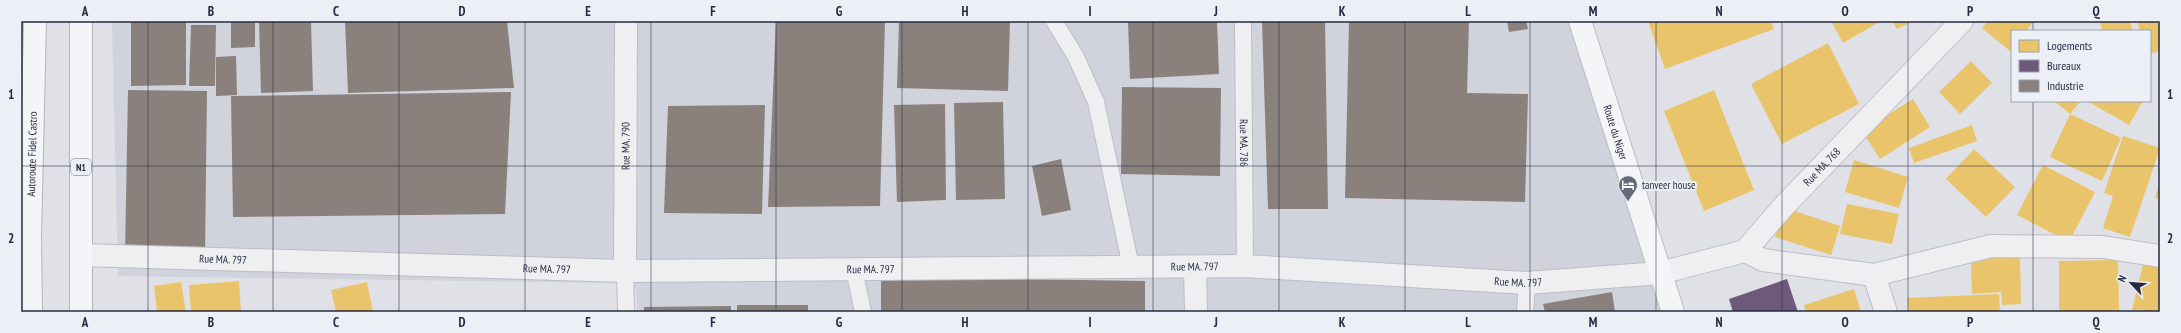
<svg xmlns="http://www.w3.org/2000/svg" width="2181" height="333" font-family="'PT Sans Narrow',sans-serif">
<rect width="100%" height="100%" fill="#e0e1e6"/>
<!-- built -->
<path fill="#d0d2dc" d="M112,21H1575L1677,312H637L636,288L619,283L118,276Z"/>
<!-- homes -->
<path fill="#e9c46a" d="M1648,21H1771L1774,29L1665,69Z
M1831,21H1881L1843,43Z
M1892,21H1913L1897,29Z
M1988,21H2034L2026,31H2012V48L2010,51L1982,28Z
M2099,21H2130L2133,31H2103Z
M2137,21H2160V51L2150,54V31H2140Z
M1828,43L1859,104L1782,144L1751,84Z
M1971,61L1992,83L1960,114L1939,92Z
M1714,90L1754,190L1704,211L1664,111Z
M1913,99L1930,127L1880,159L1862,131Z
M2054,101H2081L2070,114Z
M2087,101H2143L2129,125Z
M2070,114L2121,138L2102,181L2050,157Z
M1972,125L1977,141L1914,163L1909,148Z
M2123,136L2160,148L2130,237L2103,228L2113,196L2104,193Z
M1974,149L2015,187L1986,217L1946,179Z
M1854,160L1908,177L1899,208L1845,192Z
M2043,165L2095,192L2069,242L2017,215Z
M2160,182V199L2155,198Z
M1847,204L1899,214L1892,244L1840,234Z
M1785,208L1840,226L1831,255L1775,237Z
M2020,256L2021,304L2002,305L2001,292L1972,294L1971,258Z
M2118,260L2119,312H2059V261Z
M2144,261L2160,265V312L2132,310Z
M239,281L241,312H191L189,285Z
M181,282L186,312H157L154,286Z
M367,282L373,312H336L331,290Z
M1854,289L1861,312H1806L1804,305Z
M1999,294L2000,312H1908L1907,298Z"/>
<!-- offices -->
<path fill="#6d597a" d="M1787,279L1798,312H1733L1729,299Z"/>
<!-- industry -->
<path fill="#8a817c" d="M131,21H186V85L131,86Z
M231,21H255V47L231,48Z
M259,21H311L313,91L261,93Z
M345,21H507L514,88L348,93Z
M776,21H885L880,206L768,207Z
M899,21H1010L1008,91L897,88Z
M1128,21H1217L1219,74L1130,79Z
M1262,21H1325L1328,209H1268Z
M1349,21H1469L1467,93L1528,94L1525,202L1345,198Z
M1507,21H1526L1528,29L1509,32Z
M191,25H216L215,86H189Z
M236,56L237,95L216,96V57Z
M1122,87L1221,88L1220,176L1121,174Z
M128,90L207,91L205,254L125,253Z
M511,92L505,214L233,217L231,96Z
M1003,102L1005,199L956,200L954,103Z
M945,104L946,200L897,202L894,105Z
M765,105L762,214L664,213L668,106Z
M1061,159L1071,210L1042,216L1032,166Z
M881,277L1145,281V312H881Z
M1612,292L1615,312H1545L1543,304Z
M737,305H808V312H737Z
M731,306V312H644V307Z"/>
<g fill="none" stroke-linecap="round" stroke-linejoin="round">
<defs>
<g id="service">
<path d="M1054,21L1076,57L1096,102L1131,267"/>
<path id="s1" d="M1243,21L1245,266"/>
<path d="M854,269L863,312"/>
<path d="M625,271L626,312"/>
<path d="M1525,312L1527,283"/>
</g>
<g id="minor">
<path d="M1745,251L1763,260L1874,275L1991,246L2103,247L2160,256"/>
<path id="s2" d="M81,255L625,271L1245,266L1527,283L1660,273L1745,251L1783,207L1962,21"/>
<path d="M1195,267L1196,312"/>
<path id="s3" d="M625,271L626,21"/>
<path d="M1874,275L1886,312"/>
</g>
<g id="primary">
<path id="s4" d="M1580,21L1673,312"/>
</g>
<g id="trunk">
<path d="M81,21V312"/>
<path id="s5" d="M31,312L30,238L35,21"/>
</g>
</defs>
<!-- service casing -->
<use href="#service" stroke="#bdbec4" stroke-width="18"/>
<!-- minor casing -->
<use href="#minor" stroke="#bdbec4" stroke-width="24"/>
<!-- primary casing -->
<use href="#primary" stroke="#bcbec4" stroke-width="24"/>
<!-- trunk casing -->
<use href="#trunk" stroke="#b2b4bb" stroke-width="24"/>
<!-- service -->
<use href="#service" stroke="#efeff2" stroke-width="16"/>
<!-- minor -->
<use href="#minor" stroke="#efeff2" stroke-width="22"/>
<!-- primary -->
<use href="#primary" stroke="#f4f5f6" stroke-width="22"/>
<!-- trunk -->
<use href="#trunk" stroke="#f4f5f6" stroke-width="22"/>
</g>
<!-- grid -->
<path fill="none" stroke="#252b41" stroke-width="1" stroke-opacity="0.55" d="M148,21V312M273,21V312M399,21V312M525,21V312M651,21V312M776,21V312M902,21V312M1028,21V312M1153,21V312M1279,21V312M1405,21V312M1530,21V312M1656,21V312M1782,21V312M1908,21V312M2033,21V31M2033,101V312M21,166H2160"/>
<!-- icons -->
<defs>
<symbol id="hotel-pin" viewBox="-11 -11 22 30"><path d="M0 17L-7.5 6A9.5 9.5 0 1 1 7.5 6Z" fill="#666b7b" stroke="#eceff6"/><path d="M-6-4.5h1.5V1H6V5H4.5V3h-9V5H-6ZM-4 0a1.8 1.8 0 1 1 3.6 0ZM.5 0V-2.5h3Q6-2.5 6 0Z" fill="#fff"/></symbol>
</defs>
<g fill-rule="evenodd">
<use href="#hotel-pin" x="1617" y="174" width="22" height="30"/>
</g>
<g text-anchor="middle" dominant-baseline="central" stroke-width="4" stroke-linejoin="round" paint-order="stroke">
<!-- shield labels -->
<rect fill="#eceff6" stroke="#616677" stroke-width="1" x="71" y="159" width="20" height="16" rx="3"/>
<g font-size="10" font-weight="bold" fill="#252b41">
<text x="81" y="167">N1</text>
</g>
<!-- street labels -->
<g font-size="11" fill="#252b41" stroke="#eceff6">
<text stroke="none"><textPath href="#s4" startOffset="117">Route du Niger</textPath></text>
<text stroke="none"><textPath href="#s1" startOffset="122">Rue MA. 786</textPath></text>
<text stroke="none"><textPath href="#s3" startOffset="125">Rue MA. 790</textPath></text>
<text stroke="none"><textPath href="#s5" startOffset="158">Autoroute Fidel Castro</textPath></text>
<text stroke="none"><textPath href="#s2" startOffset="1782">Rue MA. 768</textPath></text>
<text stroke="none"><textPath href="#s2" startOffset="142">Rue MA. 797</textPath></text>
<text stroke="none"><textPath href="#s2" startOffset="1114">Rue MA. 797</textPath></text>
<text stroke="none"><textPath href="#s2" startOffset="466">Rue MA. 797</textPath></text>
<text stroke="none"><textPath href="#s2" startOffset="790">Rue MA. 797</textPath></text>
<text stroke="none"><textPath href="#s2" startOffset="1438">Rue MA. 797</textPath></text>
</g>
<!-- poi labels -->
<g font-size="11" fill="#252b41" stroke="#eceff6" text-anchor="start">
<text x="1642" y="185">tanveer house</text>
</g>
</g>
<!-- border -->
<rect width="2181" height="333" fill="none" stroke="#eceff6" stroke-width="44"/>
<!-- legend -->
<rect x="2011" y="30" width="140" height="72" fill="#eceff6" stroke="#9ca1ae"/>
<rect x="2019" y="40" width="20" height="12" fill="#e9c46a" stroke="#9ca1ae"/>
<text x="2047" y="50" font-size="12" fill="#252b41">Logements</text>
<rect x="2019" y="60" width="20" height="12" fill="#6d597a" stroke="#9ca1ae"/>
<text x="2047" y="70" font-size="12" fill="#252b41">Bureaux</text>
<rect x="2019" y="80" width="20" height="12" fill="#8a817c" stroke="#9ca1ae"/>
<text x="2047" y="90" font-size="12" fill="#252b41">Industrie</text>
<!-- north arrow -->
<g transform="translate(2131 283) rotate(296)" stroke="#eceff6" stroke-width="3" paint-order="stroke">
<path d="M0-3L7 15L0 10L-7 15Z" fill="#252b41"/>
<text y="-6" font-size="11" font-weight="bold" text-anchor="middle" fill="#252b41">N</text>
</g>
<rect x="22" y="22" width="2137" height="289" fill="none" stroke="#252b41" stroke-width="1.5"/>
<g font-size="13" text-anchor="middle" font-weight="bold" fill="#252b41">
<text x="85" y="16">A</text>
<text x="211" y="16">B</text>
<text x="336" y="16">C</text>
<text x="462" y="16">D</text>
<text x="588" y="16">E</text>
<text x="713" y="16">F</text>
<text x="839" y="16">G</text>
<text x="965" y="16">H</text>
<text x="1090" y="16">I</text>
<text x="1216" y="16">J</text>
<text x="1342" y="16">K</text>
<text x="1468" y="16">L</text>
<text x="1593" y="16">M</text>
<text x="1719" y="16">N</text>
<text x="1845" y="16">O</text>
<text x="1970" y="16">P</text>
<text x="2096" y="16">Q</text>
<text x="11" y="99">1</text>
<text x="2170" y="99">1</text>
<text x="11" y="243">2</text>
<text x="2170" y="243">2</text>
<text x="85" y="327">A</text>
<text x="211" y="327">B</text>
<text x="336" y="327">C</text>
<text x="462" y="327">D</text>
<text x="588" y="327">E</text>
<text x="713" y="327">F</text>
<text x="839" y="327">G</text>
<text x="965" y="327">H</text>
<text x="1090" y="327">I</text>
<text x="1216" y="327">J</text>
<text x="1342" y="327">K</text>
<text x="1468" y="327">L</text>
<text x="1593" y="327">M</text>
<text x="1719" y="327">N</text>
<text x="1845" y="327">O</text>
<text x="1970" y="327">P</text>
<text x="2096" y="327">Q</text>
</g>
</svg>
